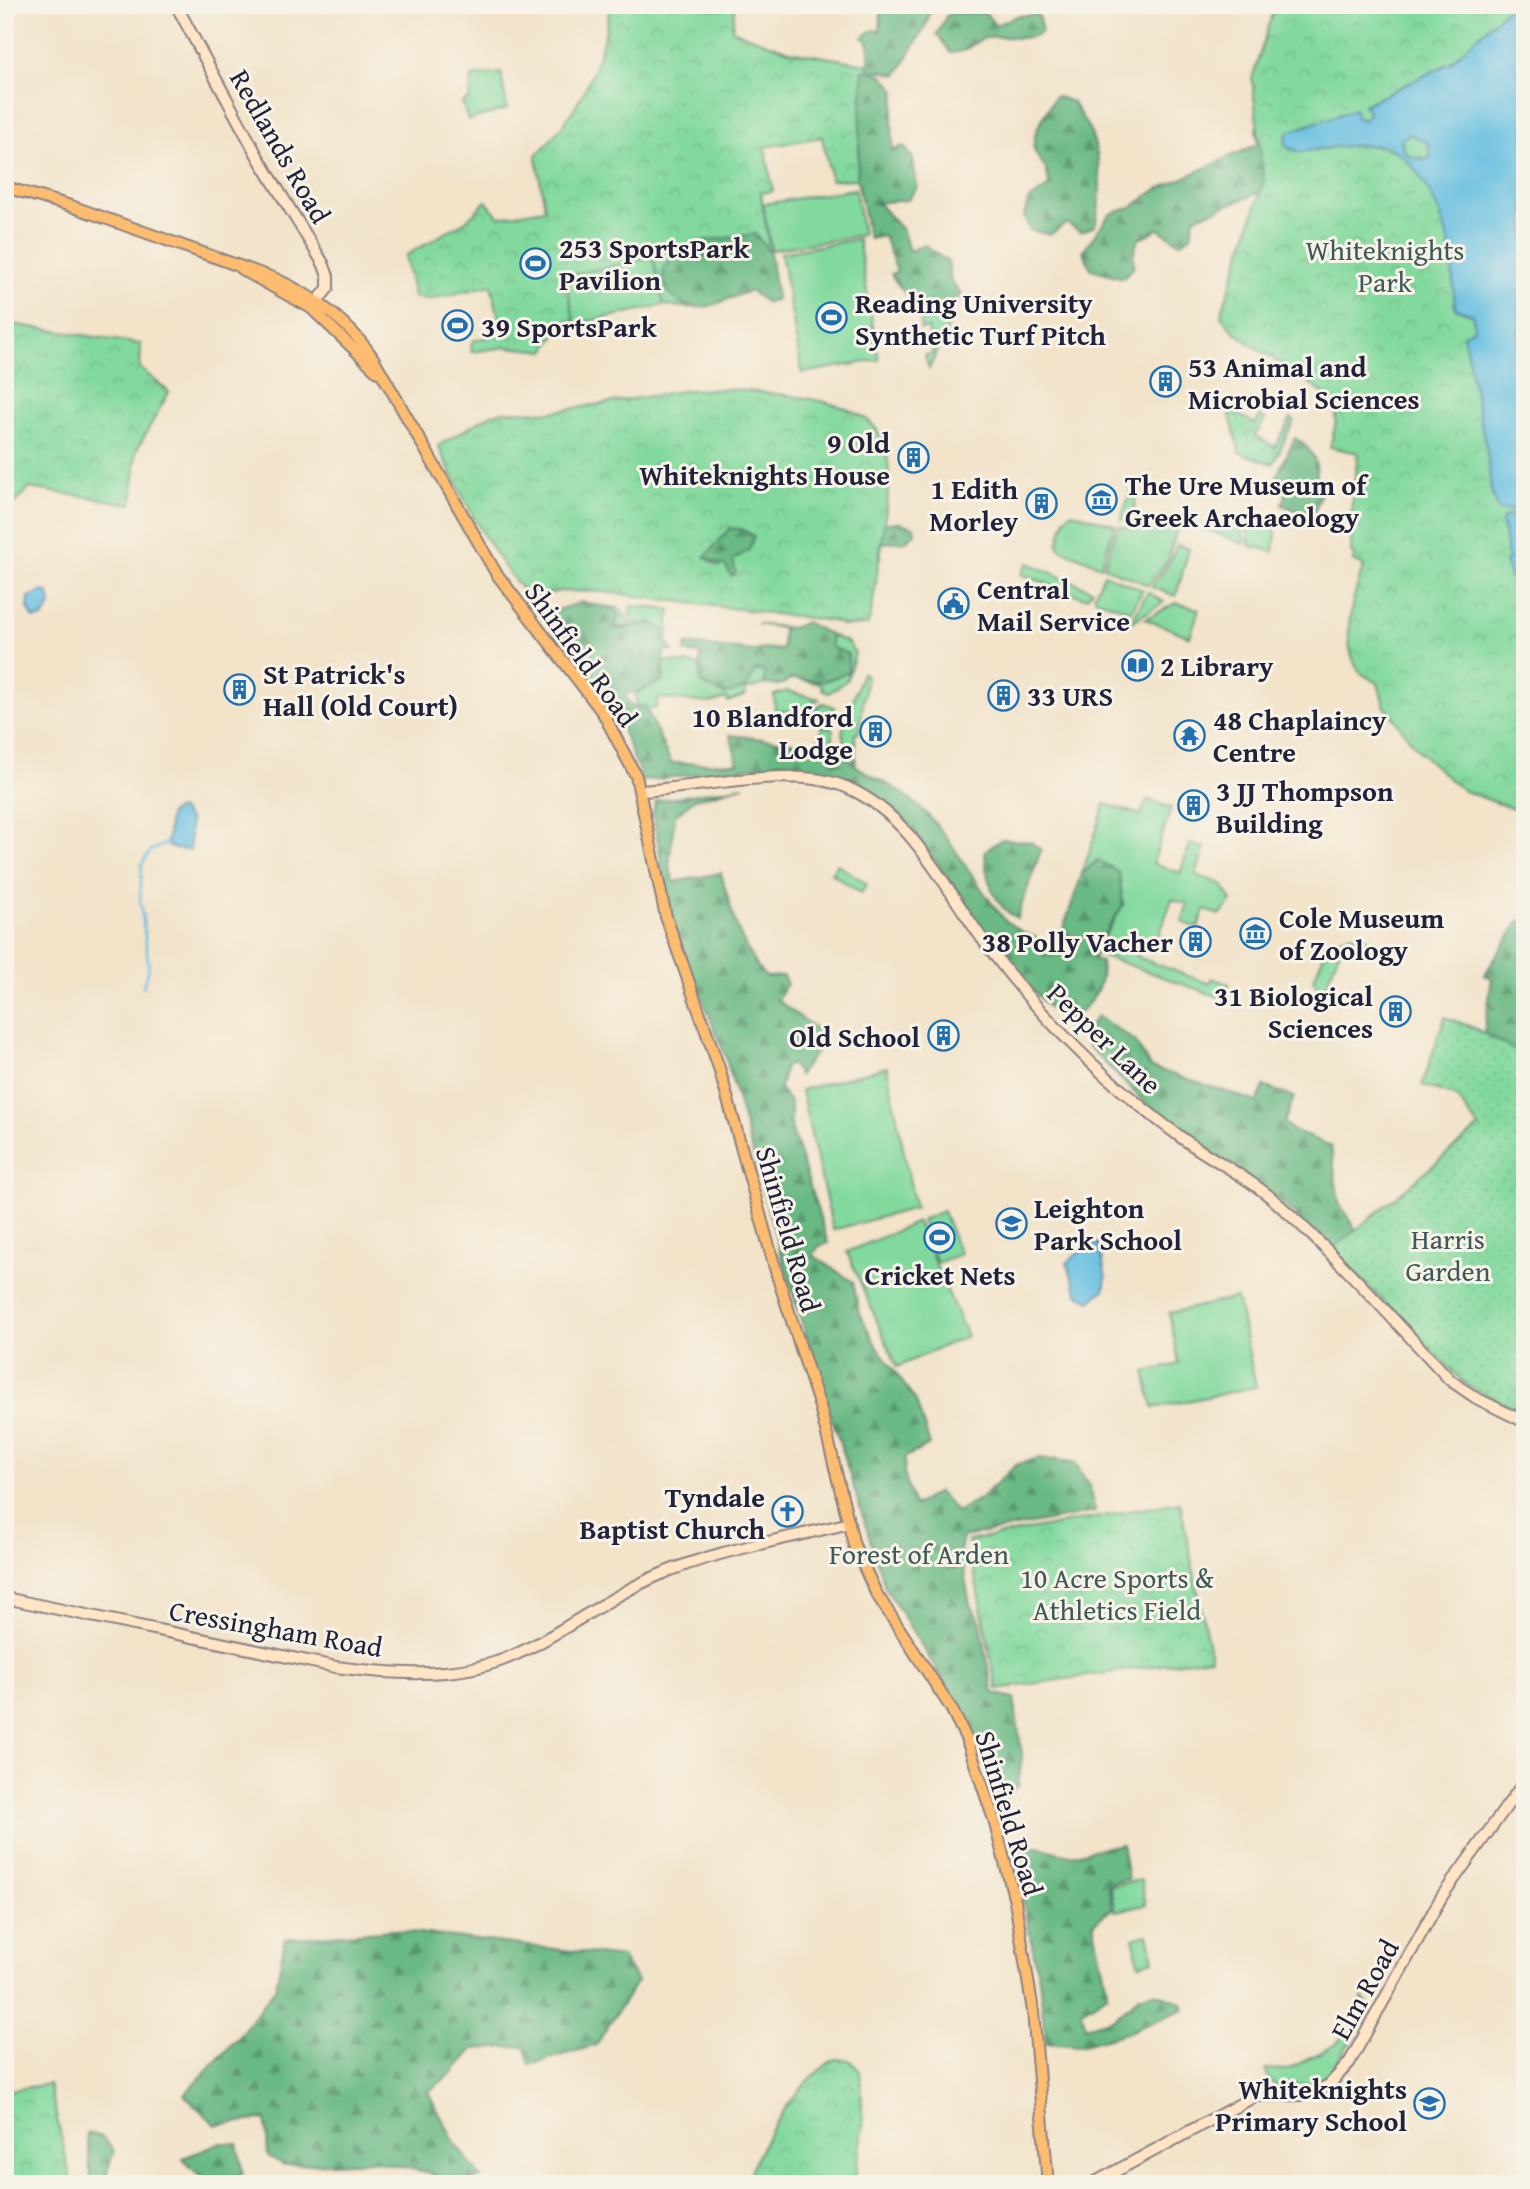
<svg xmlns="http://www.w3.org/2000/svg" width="1530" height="2189" font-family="'Gentium Book Plus',serif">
<defs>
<pattern id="forest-firs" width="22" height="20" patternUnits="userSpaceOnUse" patternTransform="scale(1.75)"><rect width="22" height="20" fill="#69b984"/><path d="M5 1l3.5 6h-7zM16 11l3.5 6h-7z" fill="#56966d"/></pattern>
<pattern id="park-crowns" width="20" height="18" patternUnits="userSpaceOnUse" patternTransform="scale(1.75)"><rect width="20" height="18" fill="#82d99d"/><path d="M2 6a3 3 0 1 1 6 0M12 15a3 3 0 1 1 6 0" fill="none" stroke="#70ba88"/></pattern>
<pattern id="garden-dots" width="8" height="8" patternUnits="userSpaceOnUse" patternTransform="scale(1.75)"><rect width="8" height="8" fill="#82d99d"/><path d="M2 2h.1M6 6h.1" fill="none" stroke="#70ba88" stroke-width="1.8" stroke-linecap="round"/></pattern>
</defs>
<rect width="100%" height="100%" fill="#f7f3e8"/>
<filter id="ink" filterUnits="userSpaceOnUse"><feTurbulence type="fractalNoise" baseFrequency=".0143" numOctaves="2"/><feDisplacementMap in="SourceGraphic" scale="14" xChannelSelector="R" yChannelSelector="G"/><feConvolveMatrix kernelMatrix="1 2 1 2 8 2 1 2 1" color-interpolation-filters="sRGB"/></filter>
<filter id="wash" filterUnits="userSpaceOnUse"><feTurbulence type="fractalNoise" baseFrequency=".00686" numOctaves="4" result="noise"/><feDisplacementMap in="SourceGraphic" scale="28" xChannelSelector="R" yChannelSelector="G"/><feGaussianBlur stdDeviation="1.57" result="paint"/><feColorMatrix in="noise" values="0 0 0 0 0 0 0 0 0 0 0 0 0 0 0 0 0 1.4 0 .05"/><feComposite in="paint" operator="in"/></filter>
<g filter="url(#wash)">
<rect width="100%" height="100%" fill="#f2e3c9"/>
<!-- grass -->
<path fill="#82d99d" stroke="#527e6c" stroke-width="2" d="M501,73L507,109L468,120L462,103L470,98L472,77Z
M855,189L863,235L771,250L763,204Z
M858,239L879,360L802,373L781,253Z
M654,257L664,305L575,324L565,276Z
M933,316L949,326L929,369L925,355L933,354L928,328L920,329L922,318Z
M1130,492L1135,496C1136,508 1134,519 1121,520Z
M1072,512L1115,525L1101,566L1062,550L1058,545L1065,518Z
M1139,516L1177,529L1168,560L1148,585L1104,567L1118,526L1127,528Z
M1272,518L1276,534L1274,552L1249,545L1246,521Z
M1242,521L1244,544L1202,528L1203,525Z
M1177,545L1189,549L1176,596L1151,587L1170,562Z
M1028,563L1092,590L1087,597H1082L1021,574Z
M1104,574L1143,590L1131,611L1096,599L1094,595Z
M1148,592L1164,602L1130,623Z
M1176,603L1199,609L1190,637L1145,619Z
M599,606L619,608L632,627H613L619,617L614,609Z
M631,606L670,610L668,633L651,622L637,626L629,615Z
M831,635L847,642L855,653L847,680L829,693L823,690L821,684L801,680L825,681L848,672L831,647Z
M663,661L699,665L701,683L746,688L755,670L765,672L766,684L745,690L746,695L728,702L727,698L711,703L658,698L656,708L648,710L645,706L636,707V693L664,679Z
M862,673L867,675L859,733H855L856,763L846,751L842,732Z
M787,691L819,699L801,713L775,710L774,695Z
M823,703L835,707L831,724L804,719Z
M821,726L833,728V741L829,746L813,745L818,743L819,735H822Z
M1147,799L1171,808L1153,863L1180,873L1190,844L1205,848L1196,875L1222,884L1232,901L1220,915L1204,910L1198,928L1182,922L1188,904L1172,899L1155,946L1143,942L1137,957L1210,984L1212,978L1229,984L1224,999L1095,953L1123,905L1098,860L1082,874L1105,804L1141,815Z
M1353,934L1370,939L1374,945L1372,951L1343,941L1325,989L1319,988L1313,980L1329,942Z
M887,1067L915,1208L833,1230L801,1090Z
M943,1211L960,1254L937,1263L921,1220Z
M917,1222L967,1336L897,1367L847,1252Z
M1237,1298L1256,1387L1153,1408L1145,1372L1179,1364L1169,1313Z
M1141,1880L1146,1905L1115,1911L1110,1886Z
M1148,1934L1154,1960L1139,1964L1133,1938Z
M1363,1997L1370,2011L1328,2076L1315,2083L1277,2086L1270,2081L1265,2069L1287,2070L1336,2044L1356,2021Z"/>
<!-- forest -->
<path fill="url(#forest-firs)" stroke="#466e60" stroke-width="2" d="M933,5L925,27L897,75L877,70L871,71L883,75L896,91L892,118L893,150L904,146L913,159L917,187L908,200L874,203L879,204L903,231L909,251L924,245L948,262L951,282L962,295L933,313C914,302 902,293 891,274L897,272L884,236L869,239L857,179L863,70L869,71V43L862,37L873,30L880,31L881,13L886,6Z
M954,13H986L995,25L1017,16L1038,14L1042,32C1024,44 1005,33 986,38C969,42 970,54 950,52L937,34L947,15Z
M1055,96L1073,102C1078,113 1085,121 1090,131C1102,159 1102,198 1095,226L1081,232L1066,223L1050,235L1030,230L1024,217L1028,201L1049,186C1047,161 1042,168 1035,152C1028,135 1048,111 1055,96Z
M1292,106L1261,192L1194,218L1191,236L1180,243L1158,229L1138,240L1133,255L1134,267L1123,278L1091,269L1083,251L1110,214L1132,207L1154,191L1258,144L1256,128Z
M756,234L770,253L777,299L767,303L750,291C718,301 708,315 674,302L662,278L664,266L702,241Z
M1295,438C1311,447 1319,462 1316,479L1322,489L1313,517L1282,505L1286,495L1277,475Z
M896,522L914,527L915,533L906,541L882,543L880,559L875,565L878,524Z
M730,528L741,529L754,536L749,550L733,560L736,574L731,576L727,568L705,557Z
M582,602L614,609L619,617L614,628L624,629L651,622L668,633L667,640L673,651H664V680L636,693H626V699L633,707L645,706L671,763H738L730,735L839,748C856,774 890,781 913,801C951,833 973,884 1006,921L1022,932L1057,947L1082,874L1098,860L1119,872L1123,905L1098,944L1094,959L1101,962C1105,992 1087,1007 1065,1024C1041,999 1018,976 997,948C944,880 903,785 810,768C794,765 787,757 770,765L643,781L621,727L600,695L560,647L544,614Z
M806,622L831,635V647L848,654V672L825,681L790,679C783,686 773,687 764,683L765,672L756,670L746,688L725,695L701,683L700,654L685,652L686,644L755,651L766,648L782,650L783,628L757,624L792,628Z
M744,786L695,799L675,815L669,865L674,882L721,873C731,909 740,949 766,977L783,976L787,984L777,1000L816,1029L819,1048L799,1075L791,1064L785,1067L780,1088L791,1104V1127L828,1243L819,1246L813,1255L853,1282L859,1312L876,1345L916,1401L930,1445L905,1457L904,1474L914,1506L938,1492L957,1512L982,1497L1016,1465L1038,1458L1075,1462L1089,1486L1095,1512L963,1537L960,1550L970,1605L980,1620L993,1693L1014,1698L1022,1755L1018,1786L1000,1802L958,1704L885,1587L782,1259L726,1058L670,917L653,812L656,801Z
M1002,839L1031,842L1041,850L1017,918C993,906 985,876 985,851Z
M1525,918V1056L1484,1033L1492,978L1484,975L1519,922Z
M1097,1016L1135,1041L1150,1067L1257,1102L1264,1086L1294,1097L1284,1123L1294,1131L1331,1146L1339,1204L1356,1230L1332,1250L1275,1197L1145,1103L1085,1043V1032Z
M1122,1844L1128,1879L1108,1884L1112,1909L1093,1923L1108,1994L1082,2011L1085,2027L1115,2018L1139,1996L1154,1992L1181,2002L1184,2009L1126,2033L1080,2046L1046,2043L1039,1979L1013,1854L1016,1847H1036L1070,1855Z
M393,1930L622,1957L637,1981L596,2045L530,2065L525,2046L473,2049L454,2071L428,2092L455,2143L481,2178L452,2184L427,2172L374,2161L284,2165L268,2156L266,2119L216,2125L184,2095L237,2039L276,1987L285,1939Z
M87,2133L102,2137L114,2151L103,2184H91Z
M222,2143H237L243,2174C213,2185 202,2183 183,2158Z"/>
<!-- park -->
<path fill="url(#park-crowns)" stroke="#527e6c" stroke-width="2" fill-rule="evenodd" d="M610,5H694L719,10L735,5L732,30L789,51L867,64L869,71L863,70L857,179L831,180L822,137L765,147L773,191L761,193L770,253L756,234L702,241L664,266C660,288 671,300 691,308L664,305L653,257L565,276L574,320L565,322L545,351L506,347L471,352L472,341L503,333L491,285L428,300L414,297L405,256L466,221L486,201L499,217L545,209L536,155C578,115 603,62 610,5Z
M1275,5H1525V813L1464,791L1447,777L1419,751L1384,705L1378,683C1373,680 1364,676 1360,672C1338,643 1353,596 1364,566L1353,561L1355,555L1351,553L1352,502L1358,453L1330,447C1332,437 1337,424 1336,414C1333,383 1238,349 1221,315L1264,181L1252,79Z
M5,323L141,344L140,368L169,392L136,451L132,504L29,488L5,514Z
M729,389C770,394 823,395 860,415C906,440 884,511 880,551C876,577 875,600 868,625L845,626L832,621L604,592L561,591L530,598C488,553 465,501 438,446L492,414L505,411L551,412L688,390ZM730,528L741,529L754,536L749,550L733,560L736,574L731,576L725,565L717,566L705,557Z
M1228,408L1255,424L1260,416L1265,419L1255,436L1275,447L1291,418L1294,420L1273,464L1240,453Z
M837,864L867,884L861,893L831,873Z
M1180,1502L1211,1658L997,1689L968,1541Z
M834,2059L849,2060L860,2071L863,2123L854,2184H745C763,2137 793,2088 834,2059Z
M49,2084L72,2184H5V2091Z"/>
<!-- garden -->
<path fill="url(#garden-dots)" stroke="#527e6c" stroke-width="2" d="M1445,1017L1474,1028L1525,1056V1413L1466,1385L1332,1250L1479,1127L1455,1096L1422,1085Z"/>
<!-- water -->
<path fill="#63bee1" stroke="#42708e" stroke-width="2" fill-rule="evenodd" d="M1511,5H1525V252L1517,348L1525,419V510H1498L1491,490L1487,452L1463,334L1474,329L1473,315L1455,308C1453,287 1453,264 1449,243C1442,213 1415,150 1381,146C1356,143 1324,148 1300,152L1288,148L1285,141L1288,132L1355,109L1356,118L1365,120L1369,112L1364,105L1450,63ZM1410,134L1429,144L1430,158L1423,160V157L1414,158L1405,152L1401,140Z
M1525,514V618L1505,562L1508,560L1502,520L1507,516Z
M43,591L49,593L51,605L43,618L34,619L28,608L29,597Z
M180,809L190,821V850L174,849L166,844C170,833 167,824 170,813Z
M1099,1243L1106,1278L1104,1290L1090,1301L1078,1294L1067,1263L1080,1251Z"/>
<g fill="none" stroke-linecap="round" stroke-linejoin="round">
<!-- stream -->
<path stroke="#63bee1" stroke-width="2.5" d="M143,987L149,968L140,898L142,864L151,850L166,844"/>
</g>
</g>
<g filter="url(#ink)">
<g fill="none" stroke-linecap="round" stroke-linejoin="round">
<defs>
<path id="secondary" d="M176,5L258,157L323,263L328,276V288L313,307
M640,791C699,788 792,764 846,787C914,816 946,892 989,948C1043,1020 1109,1085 1182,1138C1212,1160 1247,1176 1275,1201C1337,1256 1393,1319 1450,1380L1476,1398L1525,1422
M5,1598L336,1667C389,1674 454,1679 505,1659C559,1637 605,1598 659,1575C716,1550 788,1539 849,1523
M1092,2184L1255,2096L1302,2095L1318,2091L1329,2085L1349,2063L1442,1896L1522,1785"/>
<path id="primary" d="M5,187L71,206L276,279C315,297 349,322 373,358L496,573L603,713L636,776L666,917L719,1068L777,1275L820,1407L854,1545L876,1593L951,1708L967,1740L994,1820L1015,1901L1033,2011L1048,2184
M241,269L311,308L378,372"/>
</defs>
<!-- secondary casing -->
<use href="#secondary" stroke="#8a8282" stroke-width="14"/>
<!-- primary casing -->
<use href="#primary" stroke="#8a8282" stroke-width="14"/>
<!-- secondary -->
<use href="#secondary" stroke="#ffe4c6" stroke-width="10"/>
<!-- primary -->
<use href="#primary" stroke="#febc70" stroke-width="10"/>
</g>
</g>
<!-- icons -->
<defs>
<symbol id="stadium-ring" viewBox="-11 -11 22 22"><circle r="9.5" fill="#f7f3e8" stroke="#1f6fb2" stroke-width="1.5"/><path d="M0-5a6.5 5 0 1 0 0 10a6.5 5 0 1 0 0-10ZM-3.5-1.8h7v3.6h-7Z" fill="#1f6fb2"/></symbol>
<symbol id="building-ring" viewBox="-11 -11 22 22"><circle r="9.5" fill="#f7f3e8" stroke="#1f6fb2" stroke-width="1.5"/><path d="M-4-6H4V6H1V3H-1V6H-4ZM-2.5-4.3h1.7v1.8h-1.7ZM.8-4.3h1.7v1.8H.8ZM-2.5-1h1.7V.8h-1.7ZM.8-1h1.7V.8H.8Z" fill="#1f6fb2"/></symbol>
<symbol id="museum-ring" viewBox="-11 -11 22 22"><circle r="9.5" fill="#f7f3e8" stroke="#1f6fb2" stroke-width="1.5"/><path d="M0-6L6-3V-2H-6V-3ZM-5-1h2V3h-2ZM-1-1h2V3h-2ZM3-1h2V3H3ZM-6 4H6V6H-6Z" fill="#1f6fb2"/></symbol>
<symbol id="civic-ring" viewBox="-11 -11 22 22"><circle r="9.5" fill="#f7f3e8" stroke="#1f6fb2" stroke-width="1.5"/><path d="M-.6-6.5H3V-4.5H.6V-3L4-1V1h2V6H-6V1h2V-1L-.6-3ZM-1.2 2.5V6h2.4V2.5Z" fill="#1f6fb2"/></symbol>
<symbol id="library-ring" viewBox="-11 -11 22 22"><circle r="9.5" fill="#f7f3e8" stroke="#1f6fb2" stroke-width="1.5"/><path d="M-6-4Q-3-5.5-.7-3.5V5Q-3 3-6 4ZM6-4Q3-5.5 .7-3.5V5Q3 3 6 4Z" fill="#1f6fb2"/></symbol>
<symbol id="temple-ring" viewBox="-11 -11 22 22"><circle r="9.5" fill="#f7f3e8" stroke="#1f6fb2" stroke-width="1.5"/><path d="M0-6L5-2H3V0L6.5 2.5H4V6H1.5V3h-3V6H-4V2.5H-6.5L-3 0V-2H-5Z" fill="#1f6fb2"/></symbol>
<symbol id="school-ring" viewBox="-11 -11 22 22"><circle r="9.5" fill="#f7f3e8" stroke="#1f6fb2" stroke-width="1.5"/><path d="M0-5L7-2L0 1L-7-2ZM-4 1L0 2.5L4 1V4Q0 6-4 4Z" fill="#1f6fb2"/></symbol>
<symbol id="church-ring" viewBox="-11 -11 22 22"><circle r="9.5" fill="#f7f3e8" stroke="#1f6fb2" stroke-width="1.5"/><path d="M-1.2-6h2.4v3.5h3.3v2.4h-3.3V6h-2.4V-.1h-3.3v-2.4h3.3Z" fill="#1f6fb2"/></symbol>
</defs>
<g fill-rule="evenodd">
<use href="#stadium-ring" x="518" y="246" width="35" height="35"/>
<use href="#stadium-ring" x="814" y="300" width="35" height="35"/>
<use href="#stadium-ring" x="440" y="308" width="35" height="35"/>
<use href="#building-ring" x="1148" y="364" width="35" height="35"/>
<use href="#building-ring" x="896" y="440" width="35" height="35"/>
<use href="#museum-ring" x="1084" y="482" width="35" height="35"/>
<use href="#building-ring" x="1024" y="486" width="35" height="35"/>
<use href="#civic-ring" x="936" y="586" width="35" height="35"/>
<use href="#library-ring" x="1120" y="648" width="35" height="35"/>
<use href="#building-ring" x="222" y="672" width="35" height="35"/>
<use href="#building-ring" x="986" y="678" width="35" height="35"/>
<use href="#building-ring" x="858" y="714" width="35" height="35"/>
<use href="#temple-ring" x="1172" y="718" width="35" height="35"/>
<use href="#building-ring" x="1176" y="788" width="35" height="35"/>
<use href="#museum-ring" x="1238" y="916" width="35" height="35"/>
<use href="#building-ring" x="1178" y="924" width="35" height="35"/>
<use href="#building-ring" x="1378" y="994" width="35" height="35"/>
<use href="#building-ring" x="926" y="1018" width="35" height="35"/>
<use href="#school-ring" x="994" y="1206" width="35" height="35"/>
<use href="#stadium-ring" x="922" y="1220" width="35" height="35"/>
<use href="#church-ring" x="770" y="1494" width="35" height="35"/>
<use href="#school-ring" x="1412" y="2086" width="35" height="35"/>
</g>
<g text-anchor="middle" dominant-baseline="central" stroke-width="6" stroke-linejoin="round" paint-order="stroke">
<!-- street labels -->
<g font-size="28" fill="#22223b" stroke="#f7f3e8">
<text transform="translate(281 146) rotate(60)">Redlands Road</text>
<text transform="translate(582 654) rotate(54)">Shinfield Road</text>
<text transform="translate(1105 1038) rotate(44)">Pepper Lane</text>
<text transform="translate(789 1229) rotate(74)">Shinfield Road</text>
<text transform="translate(276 1628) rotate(10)">Cressingham Road</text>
<text transform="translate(1010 1813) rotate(73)">Shinfield Road</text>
<text transform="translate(1364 1989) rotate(-61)">Elm Road</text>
</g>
<!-- poi labels -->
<g font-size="28" font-weight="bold" fill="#22223b" stroke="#f7f3e8" text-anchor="start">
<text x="559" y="247">253 SportsPark<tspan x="559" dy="32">Pavilion</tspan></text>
<text x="855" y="302">Reading University<tspan x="855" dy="32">Synthetic Turf Pitch</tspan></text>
<text x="481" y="326">39 SportsPark</text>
<text x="1188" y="366">53 Animal and<tspan x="1188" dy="32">Microbial Sciences</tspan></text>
<text x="890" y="442" text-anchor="end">9 Old<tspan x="890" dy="32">Whiteknights House</tspan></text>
<text x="1125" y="484">The Ure Museum of<tspan x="1125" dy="32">Greek Archaeology</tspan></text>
<text x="1018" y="488" text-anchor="end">1 Edith<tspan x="1018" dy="32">Morley</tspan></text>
<text x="977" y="588">Central<tspan x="977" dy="32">Mail Service</tspan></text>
<text x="1160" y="665">2 Library</text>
<text x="263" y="673">St Patrick's<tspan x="263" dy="32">Hall (Old Court)</tspan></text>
<text x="1027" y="695">33 URS</text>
<text x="853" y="716" text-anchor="end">10 Blandford<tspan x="853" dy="32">Lodge</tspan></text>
<text x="1213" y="719">48 Chaplaincy<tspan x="1213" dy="32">Centre</tspan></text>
<text x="1216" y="790">3 JJ Thompson<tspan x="1216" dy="32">Building</tspan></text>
<text x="1279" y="917">Cole Museum<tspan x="1279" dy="32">of Zoology</tspan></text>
<text x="1173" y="941" text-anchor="end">38 Polly Vacher</text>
<text x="1373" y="995" text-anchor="end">31 Biological<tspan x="1373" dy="32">Sciences</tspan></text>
<text x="920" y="1036" text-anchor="end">Old School</text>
<text x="1034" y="1207">Leighton<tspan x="1034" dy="32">Park School</tspan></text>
<text x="940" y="1274" text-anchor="middle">Cricket Nets</text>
<text x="765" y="1496" text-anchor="end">Tyndale<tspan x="765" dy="32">Baptist Church</tspan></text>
<text x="1407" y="2088" text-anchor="end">Whiteknights<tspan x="1407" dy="32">Primary School</tspan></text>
</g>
<!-- park labels -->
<g font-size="28" fill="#3f5958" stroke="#f7f3e8">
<text x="1385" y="249">Whiteknights<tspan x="1385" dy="32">Park</tspan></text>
<text x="1448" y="1238">Harris<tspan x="1448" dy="32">Garden</tspan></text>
<text x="919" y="1553">Forest of Arden</text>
<text x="1117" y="1577">10 Acre Sports &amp;<tspan x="1117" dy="32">Athletics Field</tspan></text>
</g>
</g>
<!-- margin -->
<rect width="1530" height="2189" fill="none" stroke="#f7f3e8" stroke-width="28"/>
</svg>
